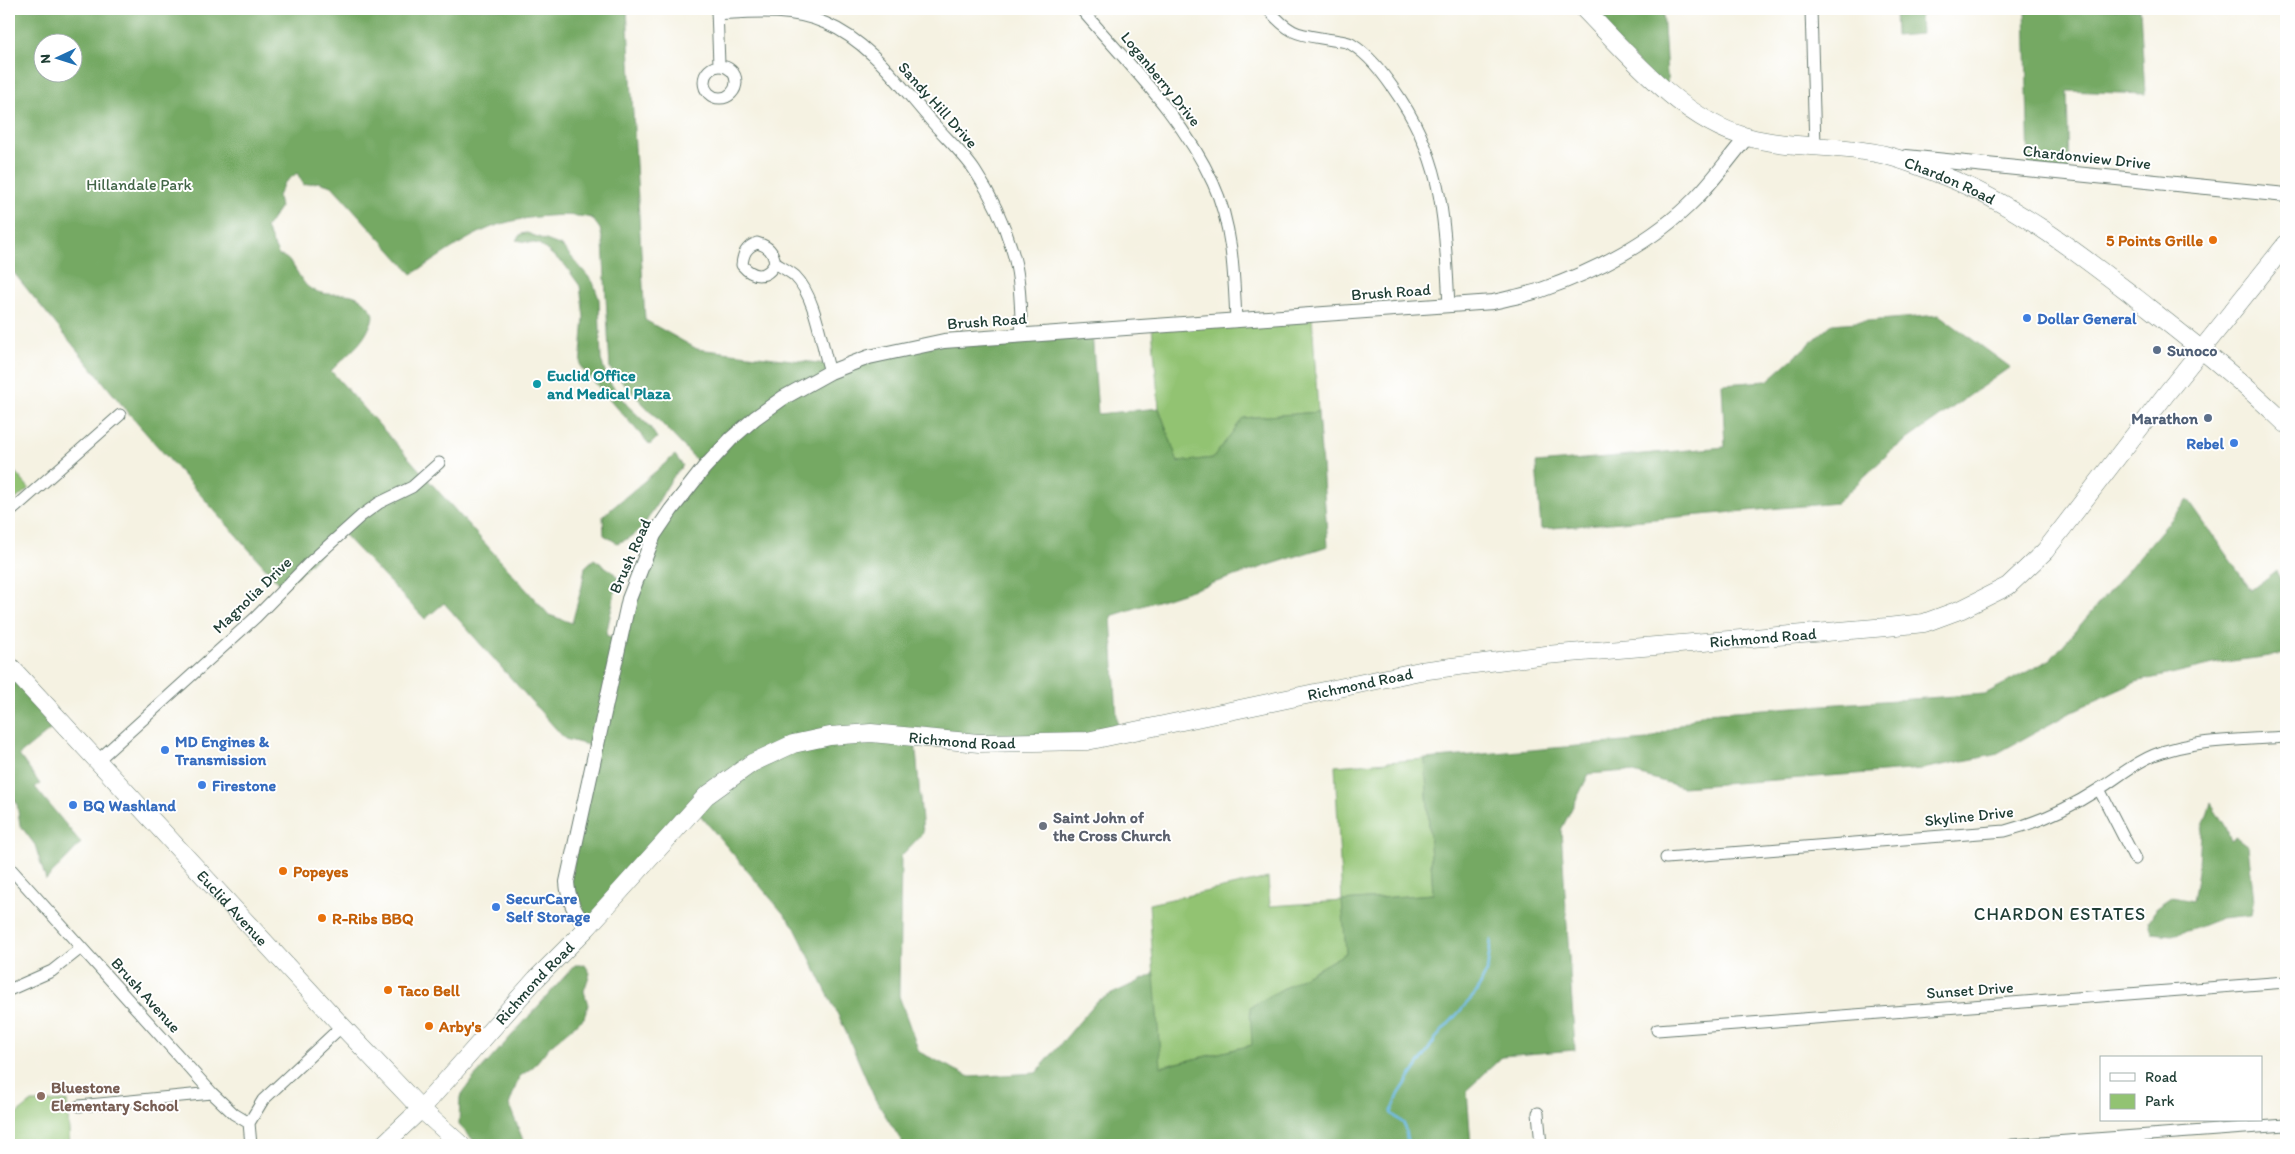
<svg xmlns="http://www.w3.org/2000/svg" width="2295" height="1154" font-family="Itim,sans-serif">
<rect width="100%" height="100%" fill="#fff"/>
<filter id="ink" filterUnits="userSpaceOnUse"><feTurbulence type="fractalNoise" baseFrequency=".02" numOctaves="2"/><feDisplacementMap in="SourceGraphic" scale="10" xChannelSelector="R" yChannelSelector="G"/><feConvolveMatrix kernelMatrix="1 2 1 2 8 2 1 2 1" color-interpolation-filters="sRGB"/></filter>
<filter id="wash" filterUnits="userSpaceOnUse"><feTurbulence type="fractalNoise" baseFrequency=".0096" numOctaves="4" result="noise"/><feDisplacementMap in="SourceGraphic" scale="20" xChannelSelector="R" yChannelSelector="G"/><feGaussianBlur stdDeviation="1.12" result="paint"/><feColorMatrix in="noise" values="0 0 0 0 0 0 0 0 0 0 0 0 0 0 0 0 0 1.4 0 .05"/><feComposite in="paint" operator="in"/></filter>
<g filter="url(#wash)">
<rect width="100%" height="100%" fill="#f5f2e2"/>
<!-- green -->
<path fill="#92c372" stroke="#588053" d="M1312,315L1318,412L1244,418L1213,458L1178,462L1159,408L1152,327Z
M9,465L29,488L9,505Z
M1425,759L1433,894L1343,901L1346,953L1251,1007L1253,1045L1160,1067L1149,904L1268,878L1270,906L1342,901L1335,766Z
M67,1101L70,1145H9V1120L32,1102Z"/>
<!-- forest -->
<path fill="#75a964" stroke="#4a734c" fill-rule="evenodd" d="M9,9H627L645,320L697,349L827,364L830,372L901,348L1092,331L1098,414L1159,408L1178,462L1213,458L1243,418L1318,412L1328,546L1111,616L1118,734L915,738L923,833L901,856L899,996L919,1052L970,1077L1036,1073L1097,1001L1154,974L1161,1067L1252,1045L1250,1007L1346,953L1342,901L1433,894L1425,759L1647,740L1705,713L1985,694L2051,659L2188,500L2251,590L2276,571L2286,591V654L2218,663L2136,682L2079,708L1994,755L1922,769L1682,787L1627,771L1589,774L1561,830L1575,1050L1503,1056L1467,1090L1471,1145H904L875,1099L842,1023L794,926L695,809L587,928L568,893L596,747L565,739L444,603L425,619L342,533L284,589L136,422L9,267ZM42,42H72V72H42ZM297,173L304,185L318,182L332,186L412,274C438,258 464,238 492,227C519,217 564,212 592,218L600,229L603,242L610,369L704,468L654,535L619,640L606,635L618,578L613,572L594,559L585,567L582,586L572,623L549,615L331,371C351,350 366,344 374,314C352,280 337,303 311,289C298,282 294,256 279,256L266,228L280,208L278,196L284,183Z
M1584,9H1663L1668,92Z
M1895,9H1920L1921,34L1896,36Z
M2025,9H2140L2145,94L2067,91L2069,172L2029,169Z
M527,233L562,246L593,282L599,299L601,360L608,380L627,405L650,427L657,438L650,445L580,366L584,317L580,286L565,265L539,244L516,240L521,234Z
M1939,315L2010,367L1891,451L1837,503L1541,529L1536,463L1725,447L1722,384L1767,381L1832,324Z
M675,455L683,466C663,484 651,525 631,537C627,540 621,541 617,543L604,535L603,516Z
M9,665L60,722L19,755L40,784L35,787L81,843L46,880L35,845L20,825L17,804L9,790Z
M2211,803L2226,827L2231,841L2236,837L2248,846L2254,901L2252,915L2221,918L2191,930L2172,935L2152,933L2149,921L2157,907L2172,897L2193,901L2199,865L2201,832Z
M575,965H585L590,973L584,991L588,1005L584,1018L550,1046L533,1067L519,1077L509,1105L525,1145H478L459,1125L460,1097L471,1081Z"/>
<g fill="none" stroke-linecap="round" stroke-linejoin="round">
<!-- stream -->
<path stroke="#6bbae6" stroke-width="2.5" d="M1408,1145L1404,1124L1391,1113L1399,1094L1436,1038L1476,993L1487,971L1491,940"/>
</g>
</g>
<g filter="url(#ink)">
<g fill="none" stroke-linecap="round" stroke-linejoin="round">
<defs>
<path id="minor" d="M717,9L719,65
M1081,9C1128,64 1183,117 1213,183C1233,226 1234,276 1236,321
M1268,9C1292,37 1299,34 1333,40C1339,41 1346,41 1351,44C1369,55 1381,71 1393,88C1445,161 1444,220 1449,305
M1811,9L1815,146
M717,14C754,12 790,8 825,23C871,42 901,87 933,123C946,138 964,154 975,171C991,195 1004,223 1012,250C1021,277 1020,308 1022,336
M704 82a16 16 0 1 1 32 0a16 16 0 1 1-32 0Z
M775,263C767,279 753,278 742,265C743,254 746,247 757,243C768,246 773,251 775,263C781,267 789,271 795,276C816,297 821,344 830,372
M9,513L120,415
M96,762L256,617L310,562L361,516L379,503L412,487L439,463
M2099,789L2135,859
M1666,858L2005,831C2040,822 2068,809 2099,789C2117,778 2134,763 2154,755C2195,739 2242,740 2286,737
M9,867L212,1093L234,1114L249,1123L251,1145
M9,990L52,971L81,948
M1657,1030L2286,982
M79,1106L212,1093
M1538,1113L1541,1145
M249,1123L263,1100L342,1026
M2012,1145L2286,1125"/>
<path id="tertiary" d="M1906,157L2286,195
M587,928C575,914 568,900 567,882L629,599L654,535L671,510L704,468L731,439L755,418L783,398L830,372L869,357L944,341L1493,302C1509,298 1526,295 1541,290C1596,271 1654,241 1695,199C1714,180 1729,158 1747,137"/>
<g id="primary">
<path id="s1" d="M1584,9C1628,54 1683,121 1747,137C1791,149 1840,144 1885,155C1904,160 1925,168 1944,176C2015,204 2075,251 2135,297C2187,338 2239,378 2286,424"/>
<path id="s2" d="M9,665L342,1026L421,1109L461,1145"/>
<path id="s3" d="M383,1145L421,1109L536,979L587,928L706,796L752,763L793,744L830,736L871,733L979,743L1087,741L1420,671L1546,655L1887,627L1924,623L1962,609L2008,586L2045,551L2166,394L2286,244"/>
</g>
</defs>
<!-- minor casing -->
<use href="#minor" stroke="#6a7c71" stroke-width="13"/>
<!-- tertiary casing -->
<use href="#tertiary" stroke="#6a7c71" stroke-width="16"/>
<!-- primary casing -->
<use href="#primary" stroke="#6a7c71" stroke-width="19"/>
<!-- minor -->
<use href="#minor" stroke="#fff" stroke-width="11"/>
<!-- tertiary -->
<use href="#tertiary" stroke="#fff" stroke-width="14"/>
<!-- primary -->
<use href="#primary" stroke="#fff" stroke-width="18"/>
</g>
</g>
<!-- markers -->
<g fill="#e8710a" stroke="#fff" stroke-width="2">
<circle cx="2213" cy="240" r="5"/>
<circle cx="283" cy="871" r="5"/>
<circle cx="322" cy="918" r="5"/>
<circle cx="388" cy="990" r="5"/>
<circle cx="429" cy="1026" r="5"/>
</g>
<g fill="#3f7fe0" stroke="#fff" stroke-width="2">
<circle cx="2027" cy="318" r="5"/>
<circle cx="2234" cy="443" r="5"/>
<circle cx="165" cy="750" r="5"/>
<circle cx="202" cy="785" r="5"/>
<circle cx="73" cy="805" r="5"/>
<circle cx="496" cy="907" r="5"/>
</g>
<g fill="#5c6f8a" stroke="#fff" stroke-width="2">
<circle cx="2157" cy="350" r="5"/>
<circle cx="2208" cy="418" r="5"/>
</g>
<circle fill="#0f9aa8" stroke="#fff" stroke-width="2" cx="537" cy="384" r="5"/>
<circle fill="#6b7280" stroke="#fff" stroke-width="2" cx="1043" cy="826" r="5"/>
<circle fill="#8d6e63" stroke="#fff" stroke-width="2" cx="41" cy="1096" r="5"/>
<g text-anchor="middle" dominant-baseline="central" stroke-width="4" stroke-linejoin="round" paint-order="stroke">
<!-- street labels -->
<g font-size="16" fill="#1f3d34" stroke="#fff">
<text transform="translate(1161 79) rotate(51)">Loganberry Drive</text>
<text transform="translate(938 105) rotate(48)">Sandy Hill Drive</text>
<text transform="translate(2087 157) rotate(6)">Chardonview Drive</text>
<text stroke="none"><textPath href="#s1" startOffset="419">Chardon Road</textPath></text>
<text transform="translate(1391 292) rotate(-4)">Brush Road</text>
<text transform="translate(987 321) rotate(-4)">Brush Road</text>
<text transform="translate(630 556) rotate(-66)">Brush Road</text>
<text transform="translate(252 595) rotate(-44)">Magnolia Drive</text>
<text stroke="none"><textPath href="#s3" startOffset="1558">Richmond Road</textPath></text>
<text stroke="none"><textPath href="#s3" startOffset="1152">Richmond Road</textPath></text>
<text stroke="none"><textPath href="#s3" startOffset="748">Richmond Road</textPath></text>
<text transform="translate(1969 816) rotate(-6)">Skyline Drive</text>
<text stroke="none"><textPath href="#s2" startOffset="330">Euclid Avenue</textPath></text>
<text stroke="none"><textPath href="#s3" startOffset="222">Richmond Road</textPath></text>
<text transform="translate(1970 990) rotate(-4)">Sunset Drive</text>
<text transform="translate(146 995) rotate(48)">Brush Avenue</text>
</g>
<!-- park labels -->
<g font-size="16" fill="#426547" stroke="#fff">
<text x="139" y="184">Hillandale Park</text>
</g>
<!-- food labels -->
<g font-size="16" font-weight="bold" fill="#c56008" stroke="#fff" text-anchor="start">
<text x="2203" y="240" text-anchor="end">5 Points Grille</text>
<text x="293" y="871">Popeyes</text>
<text x="332" y="918">R-Ribs BBQ</text>
<text x="398" y="990">Taco Bell</text>
<text x="439" y="1026">Arby's</text>
</g>
<!-- shop labels -->
<g font-size="16" font-weight="bold" fill="#366cbe" stroke="#fff" text-anchor="start">
<text x="2037" y="318">Dollar General</text>
<text x="2224" y="443" text-anchor="end">Rebel</text>
<text x="175" y="741">MD Engines &amp;<tspan x="175" dy="18">Transmission</tspan></text>
<text x="212" y="785">Firestone</text>
<text x="83" y="805">BQ Washland</text>
<text x="506" y="898">SecurCare<tspan x="506" dy="18">Self Storage</tspan></text>
</g>
<!-- service labels -->
<g font-size="16" font-weight="bold" fill="#4e5e75" stroke="#fff" text-anchor="start">
<text x="2167" y="350">Sunoco</text>
<text x="2198" y="418" text-anchor="end">Marathon</text>
</g>
<!-- culture labels -->
<g font-size="16" font-weight="bold" fill="#0d838f" stroke="#fff" text-anchor="start">
<text x="547" y="375">Euclid Office<tspan x="547" dy="18">and Medical Plaza</tspan></text>
</g>
<!-- worship labels -->
<g font-size="16" font-weight="bold" fill="#5b616d" stroke="#fff" text-anchor="start">
<text x="1053" y="817">Saint John of<tspan x="1053" dy="18">the Cross Church</tspan></text>
</g>
<!-- education labels -->
<g font-size="16" font-weight="bold" fill="#785e54" stroke="#fff" text-anchor="start">
<text x="51" y="1087">Bluestone<tspan x="51" dy="18">Elementary School</tspan></text>
</g>
<!-- neighbourhood labels -->
<g font-size="18" letter-spacing="1" fill="#1f3d34" stroke="#fff">
<text x="2060" y="914">CHARDON ESTATES</text>
</g>
</g>
<!-- margin -->
<rect width="2295" height="1154" fill="none" stroke="#fff" stroke-width="30"/>
<!-- legend -->
<rect x="2100" y="1056" width="162" height="65" fill="#ffffff" stroke="#a5b1ae"/>
<rect x="2110" y="1073" width="25" height="8" fill="#ffffff" stroke="#a5b1ae"/>
<text x="2145" y="1082" font-size="15" fill="#1f3d34">Road</text>
<rect x="2110" y="1094" width="25" height="15" fill="#92c372" stroke="#a5b1ae"/>
<text x="2145" y="1106" font-size="15" fill="#1f3d34">Park</text>
<!-- north arrow -->
<g transform="translate(58 58) rotate(266)"><circle r="24" fill="#ffffff" stroke="#a5b1ae"/>
<path d="M0-4L9 19L0 12L-9 19Z" fill="#1f6fb2"/>
<text y="-8" font-size="14" font-weight="bold" text-anchor="middle" fill="#1f3d34">N</text>
</g>
</svg>
